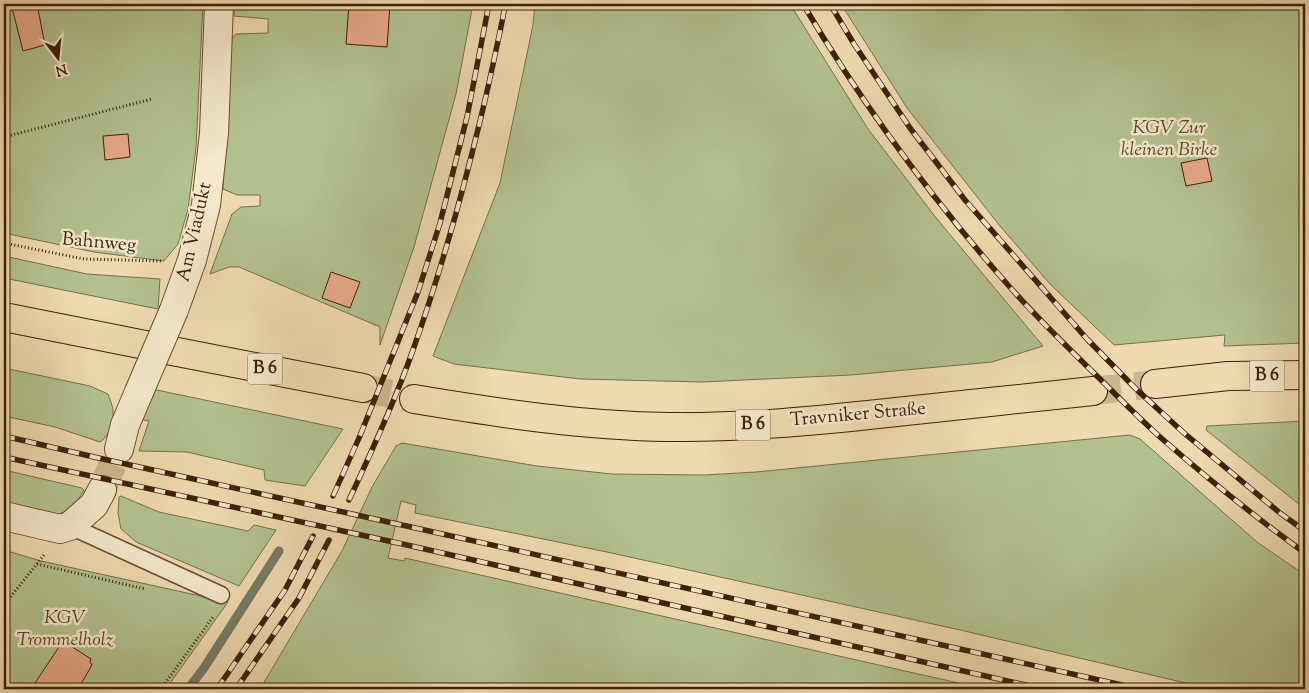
<svg xmlns="http://www.w3.org/2000/svg" width="1309" height="693" font-family="'Sorts Mill Goudy',serif">
<rect width="100%" height="100%" fill="#efdbb1"/>
<filter id="stains"><feTurbulence type="fractalNoise" baseFrequency=".004" numOctaves="4"/><feColorMatrix values="0 0 0 0 .2 0 0 0 0 .09 0 0 0 0 .02 0 0 0 .5 -.17"/></filter>
<radialGradient id="worn" r=".72"><stop offset=".6" stop-color="#630" stop-opacity="0"/><stop offset="1" stop-color="#630" stop-opacity=".3"/></radialGradient>
<!-- green -->
<path fill="#b3c190" stroke="#78704b" d="M4,4H203L196,148L188,209L178,244L164,261L94,252L4,233Z
M234,4H473L456,94L414,247L380,345V327L239,267H229L210,274L232,214L241,207L260,206V195H237L223,189L232,38L236,34L268,33V19L234,16Z
M535,4H790L868,129L937,219L1043,346L992,362L851,375L702,382L580,379L454,364L433,356L500,183L533,25Z
M841,4H1305V343L1224,346L1225,335L1114,345L1050,284L1000,226L907,108Z
M4,256L87,274L160,279L158,309L4,278Z
M4,368L90,386L108,394C110,400 114,408 113,414C113,423 108,438 100,442L55,427L4,416Z
M152,389L343,429L305,486L265,480L264,470L187,452L139,451L149,421L139,419Z
M1305,421V509L1206,430L1207,426Z
M1130,435L1140,439L1257,542L1305,575V689H1211L960,630L607,552L415,513L416,505L401,501L388,558L404,561L405,558L985,689H260L342,551L372,487L396,446L402,443L537,466L612,474L704,475L756,472Z
M4,470L82,488L84,490L73,508L59,514L39,517L4,508Z
M121,496L159,512L248,531L254,525L276,530L239,586L136,542L121,529L118,513L119,497Z
M4,550L41,561L228,602L166,689H4Z"/>
<g fill="none" stroke-linecap="round" stroke-linejoin="round">
<!-- stream -->
<path stroke="#757d68" stroke-width="9" d="M188,689L204,668L279,551"/>
</g>
<!-- building -->
<path fill="#e7aa88" stroke="#3e2006" d="M11,4H37L45,45L23,51Z
M349,4H390L387,47L346,44Z
M128,134L130,157L105,160L103,136Z
M1207,158L1212,181L1186,186L1181,163Z
M331,272L360,282L350,308L322,298Z
M63,641L91,659L90,662L92,665L78,689H31Z"/>
<g fill="none" stroke-linecap="round" stroke-linejoin="round">
<!-- minor-tunnel -->
<path stroke="#ccb68f" stroke-width="28" stroke-dasharray="28 14" stroke-linecap="butt" d="M102,490L119,449"/>
<!-- primary-tunnel -->
<path stroke="#ccb68f" stroke-width="28" stroke-dasharray="28 14" stroke-linecap="butt" d="M363,388L414,399
M1093,391L1155,384"/>
<defs>
<path id="service" d="M70,526L221,595"/>
<path id="minor" d="M174,310L192,260L206,205L214,133L219,4
M119,449L125,425L139,392
M4,516L60,529L70,526L94,505L102,490"/>
<path id="primary" d="M4,317L150,346
M167,350L363,388
M1155,384L1228,376L1305,375
M414,399C498,413 583,426 669,427C741,428 814,421 887,413C956,406 1024,398 1093,391"/>
</defs>
<!-- service casing -->
<use href="#service" stroke="#6a4f31" stroke-width="19"/>
<!-- minor casing -->
<use href="#minor" stroke="#6a4f31" stroke-width="30"/>
<!-- primary casing -->
<use href="#primary" stroke="#3e2006" stroke-width="30"/>
<!-- path -->
<path stroke="#3e2006" stroke-width="3" stroke-dasharray="1 2.5" stroke-linecap="butt" d="M4,137L152,99
M4,243L84,259L162,261
M37,564L145,589
M4,605L44,555
M161,689L213,617"/>
<!-- service -->
<use href="#service" stroke="#f5e8cc" stroke-width="16"/>
<!-- minor -->
<use href="#minor" stroke="#f5e8cc" stroke-width="28"/>
<!-- primary -->
<use href="#primary" stroke="#efdbb1" stroke-width="28"/>
<defs>
<path id="rail" d="M803,4C861,102 932,199 1008,285C1036,317 1067,347 1098,377C1118,397 1139,418 1160,437C1207,478 1255,517 1305,553
M830,4L854,44L910,128L965,200L1087,339L1136,389L1184,433L1280,513L1305,531
M4,436L94,457L411,527L1140,689
M4,457L407,545L1043,689
M333,496L359,438L418,292L440,223L467,117L489,4
M349,500C372,451 395,401 413,350C440,274 462,196 481,117C489,84 496,51 503,17L505,4
M217,689L285,590L313,536
M236,689L299,598L329,540"/>
</defs>
<!-- rail casing -->
<use href="#rail" stroke="#3e2006" stroke-width="5.5"/>
<!-- rail -->
<use href="#rail" stroke="#f5e8cc" stroke-width="4" stroke-dasharray="11" stroke-linecap="butt"/>
<defs>
<path id="minor-bridge" d="M139,392L174,310"/>
</defs>
<!-- minor-bridge casing -->
<use href="#minor-bridge" stroke="#6a4f31" stroke-width="30" stroke-linecap="butt"/>
<!-- minor-bridge -->
<use href="#minor-bridge" stroke="#f5e8cc" stroke-width="28"/>
</g>
<g text-anchor="middle" dominant-baseline="central" stroke-width="5" stroke-linejoin="round" paint-order="stroke">
<!-- shield labels -->
<g fill="#f5e8cc" stroke="#755c41" stroke-width="1">
<rect x="247.5" y="353.5" width="35" height="31" rx="4"/>
<rect x="1249.5" y="360.5" width="35" height="31" rx="4"/>
<rect x="735.5" y="409.5" width="35" height="31" rx="4"/>
</g>
<g font-size="18" font-weight="bold" fill="#3e2006">
<text x="265" y="369">B 6</text>
<text x="1267" y="376">B 6</text>
<text x="753" y="425">B 6</text>
</g>
<!-- park labels -->
<g font-size="19" font-style="italic" fill="#5b4828" stroke="#f5e8cc">
<text x="1169" y="128">KGV Zur<tspan x="1169" dy="22">kleinen Birke</tspan></text>
<text x="65" y="618">KGV<tspan x="65" dy="22">Trommelholz</tspan></text>
</g>
<!-- street labels -->
<g font-size="19" fill="#3e2006" stroke="#f5e8cc">
<text transform="translate(195 232) rotate(-77)">Am Viadukt</text>
<text transform="translate(99 243) rotate(5)">Bahnweg</text>
<text transform="translate(858 415) rotate(-5)">Travniker Straße</text>
</g>
</g>
<!-- margin -->
<rect width="1309" height="693" fill="none" stroke="#efdbb1" stroke-width="20"/>
<rect x="5" y="5" width="1299" height="683" fill="none" stroke="#3e2006" stroke-width="2.5"/>
<rect x="10" y="10" width="1289" height="673" fill="none" stroke="#3e2006"/>
<!-- north arrow -->
<g transform="translate(58 58) rotate(164)" stroke="#f5e8cc" stroke-width="4" paint-order="stroke">
<path d="M0-4L9 19L0 12L-9 19Z" fill="#3e2006"/>
<text y="-8" font-size="14" font-weight="bold" text-anchor="middle" fill="#3e2006">N</text>
</g>
<rect width="100%" height="100%" filter="url(#stains)"/>
<rect width="100%" height="100%" fill="url(#worn)"/>
</svg>
